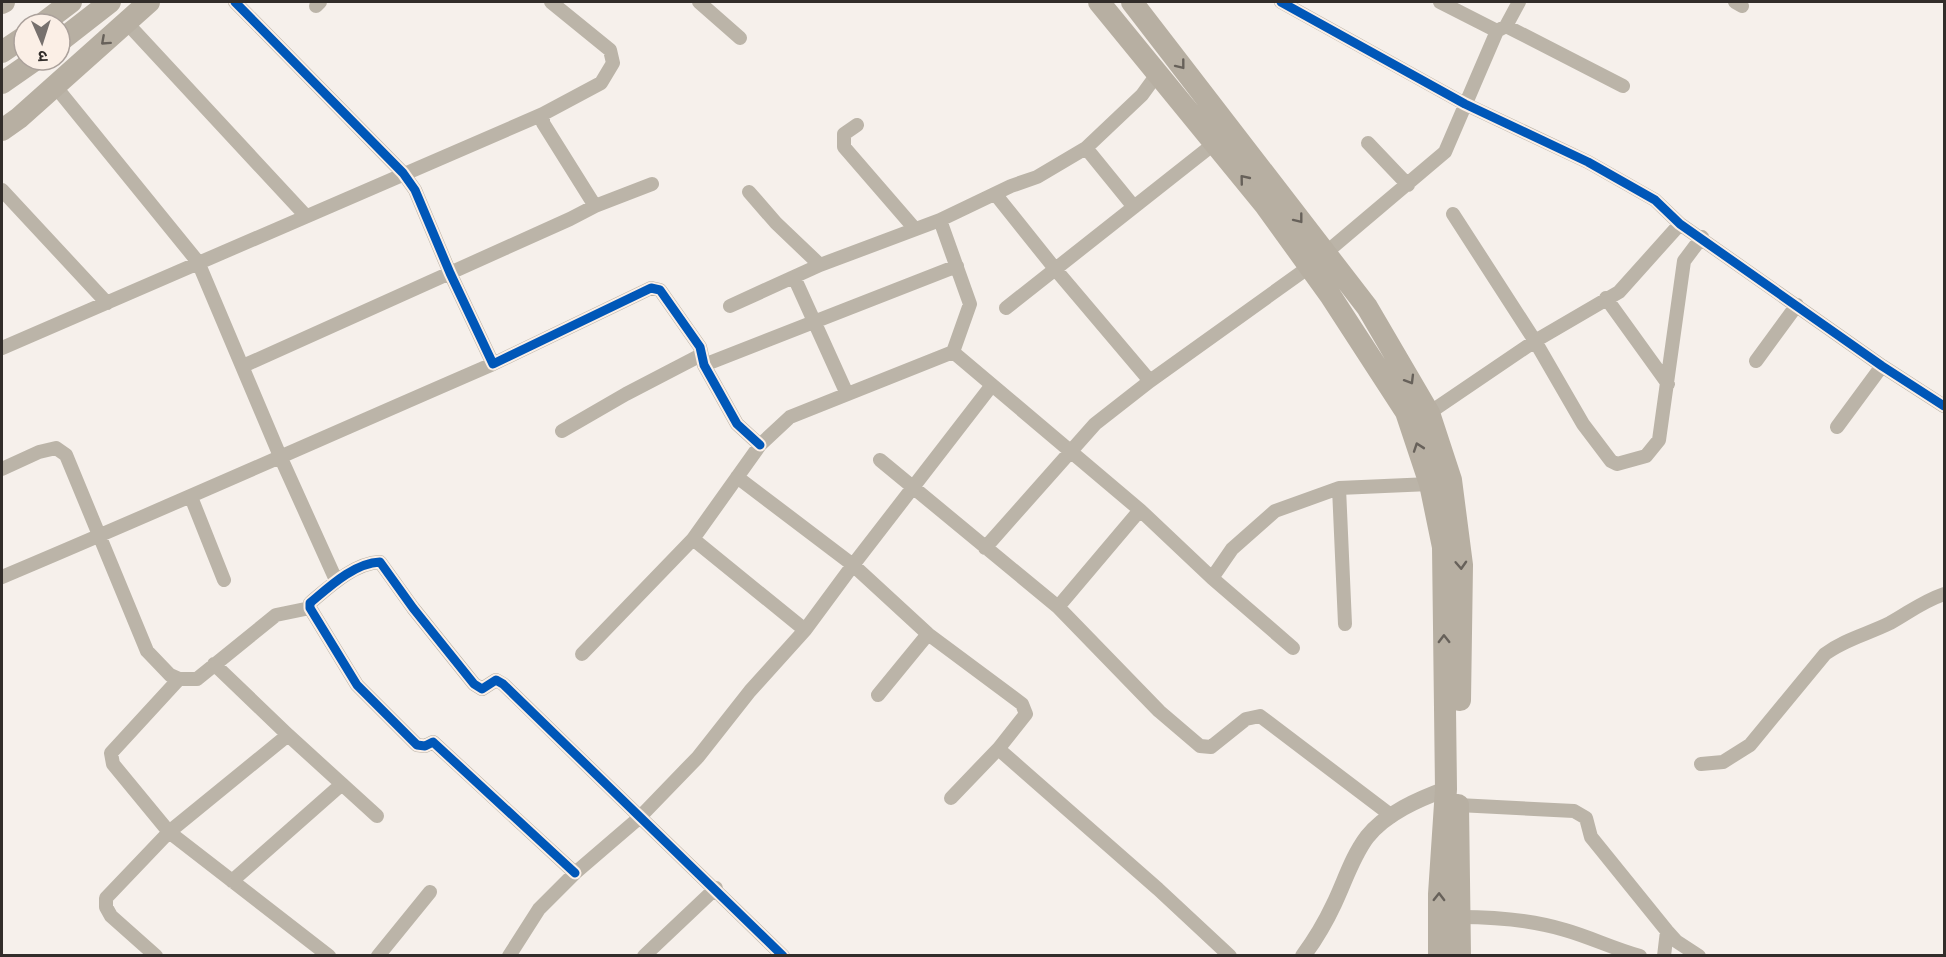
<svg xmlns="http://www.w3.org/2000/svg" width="1946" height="957" font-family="'Asap Condensed','Noto Sans Devanagari',sans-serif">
<rect width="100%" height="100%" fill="#f6f0eb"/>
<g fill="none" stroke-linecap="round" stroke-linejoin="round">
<!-- minor -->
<path stroke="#bbb4a8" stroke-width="14" d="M235,2L403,173L415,190L450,273L493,364L651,288L660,290L700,347L704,365L737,424L760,445
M699,2L740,38
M1281,2L1465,104L1588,162L1655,200L1680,224L1882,366L1944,406
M1440,2L1497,31
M1735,2L1742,6
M316,6L320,2
M126,22L306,216
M1506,26L1623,86
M55,86L198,262L280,456L336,580
M543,114V123L595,206L652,184
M857,125L844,134V147L915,229
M1368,143L1408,185
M1086,148L1134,207
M2,190L107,303
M749,192L776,223L820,265
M996,195L1056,270L1150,381
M1453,214L1535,341L1583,424L1611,461L1617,464L1646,456L1659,440L1684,261L1702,237
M940,220L970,304L953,352L1140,510L1212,578L1293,648
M794,277L847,394
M1606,298L1668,384
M730,306L820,265L940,220L1011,186L1037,177L1086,148L1142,95L1158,73
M1006,308L1215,143
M2,348L543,114L601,83L613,63L610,50L551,2
M1756,361L1797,305
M704,365L957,266
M243,366L570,219L595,206
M1429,413L1535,341L1619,292L1680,224
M1837,427L1882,366
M562,431L626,394L701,355
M880,460L1058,607L1159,711L1200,746L1211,747L1246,719L1260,716L1392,816
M2,469L39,452L56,448L66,455L147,651L170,675L179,679H197L276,615L310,608
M737,477L853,565L928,634L1022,704L1026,714L999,748L1003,753L1158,889L1230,956
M1339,488L1345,624
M191,497L224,580
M693,539L805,630
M985,548L1095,424L1150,381L1309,267L1445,152L1497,31L1506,26L1519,2
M2,577C166,508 329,435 493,364
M1212,578L1232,549L1275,511L1339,488L1430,484
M1058,607L1140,510
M582,654L693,539L760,445L790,417L953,352
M214,664L288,735L377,816
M179,679L111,753L113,764L169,832L329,956
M878,695L928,634
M1701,764L1723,762L1750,745L1825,654C1845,639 1868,634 1890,623C1910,612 1921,602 1944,594
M951,798L999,748
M1458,805L1574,811L1586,818L1591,837L1667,931L1676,941L1699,956
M575,873L433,742L425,746L417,745L357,685L310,608V603C329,587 354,563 380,562L413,608L474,684L482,689L496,680L503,684L783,956
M232,881L342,784
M1460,917C1495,917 1532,920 1565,930C1590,937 1614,949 1640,956
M156,956L111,916L106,907V898L169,832L288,735
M378,956L430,892
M509,956L539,909L575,873L639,818L698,757L750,691L805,630L853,565L992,385
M644,956L716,888
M1664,956L1667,931"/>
<!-- tertiary -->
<path stroke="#bbb4a8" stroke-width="16" d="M1303,956C1315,940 1326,921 1334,904C1345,881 1352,857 1367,837C1386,813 1419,799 1446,789"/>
<!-- trunk -->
<path stroke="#b7afa2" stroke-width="22" d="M1099,2L1265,205L1330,295L1406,412L1430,484L1443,547L1446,789L1439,894V956
M1132,2L1367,307L1429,413L1451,480L1462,565L1460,700
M2,3L4,2
M42,24L71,2
M60,41L110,2
M2,52L24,37
M2,83L35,60
M2,130L19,118L149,2
M1458,805L1460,956"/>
<defs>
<path id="cycleway" d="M235,2L403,173L415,190L450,273L493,364L651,288L660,290L700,347L704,365L737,424L760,445
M1281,2L1465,104L1588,162L1655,200L1680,224L1882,366L1944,406
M575,873L433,742L425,746L417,745L357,685L310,608V603C329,587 354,563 380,562L413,608L474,684L482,689L496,680L503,684L783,956"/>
</defs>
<!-- cycleway casing -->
<use href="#cycleway" stroke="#fbefe6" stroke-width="13"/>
<!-- cycleway -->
<use href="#cycleway" stroke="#0057b8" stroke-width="9"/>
</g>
<!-- one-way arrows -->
<defs><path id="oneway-chevron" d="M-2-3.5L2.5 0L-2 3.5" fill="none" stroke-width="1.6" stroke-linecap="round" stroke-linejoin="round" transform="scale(1.5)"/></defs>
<g stroke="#67615a">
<use href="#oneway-chevron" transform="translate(105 41) rotate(138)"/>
<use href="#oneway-chevron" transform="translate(1181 65) rotate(52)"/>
<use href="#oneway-chevron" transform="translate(1244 179) rotate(-129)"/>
<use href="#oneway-chevron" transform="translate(1299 219) rotate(52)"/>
<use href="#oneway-chevron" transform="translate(1410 380) rotate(59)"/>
<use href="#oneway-chevron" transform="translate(1418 447) rotate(-109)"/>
<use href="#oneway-chevron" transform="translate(1461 565) rotate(87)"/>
<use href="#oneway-chevron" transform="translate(1444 639) rotate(-91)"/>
<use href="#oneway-chevron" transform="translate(1439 897) rotate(-89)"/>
</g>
<!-- border -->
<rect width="1946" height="957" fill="none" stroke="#322d2a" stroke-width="6"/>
<!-- north arrow -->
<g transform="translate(42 42) rotate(177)"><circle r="28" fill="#fbefe6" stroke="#aba19b" stroke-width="1.5"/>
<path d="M0-4.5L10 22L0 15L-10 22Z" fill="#77716e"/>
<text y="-9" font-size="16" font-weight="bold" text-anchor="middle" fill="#322d2a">उ</text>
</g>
</svg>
